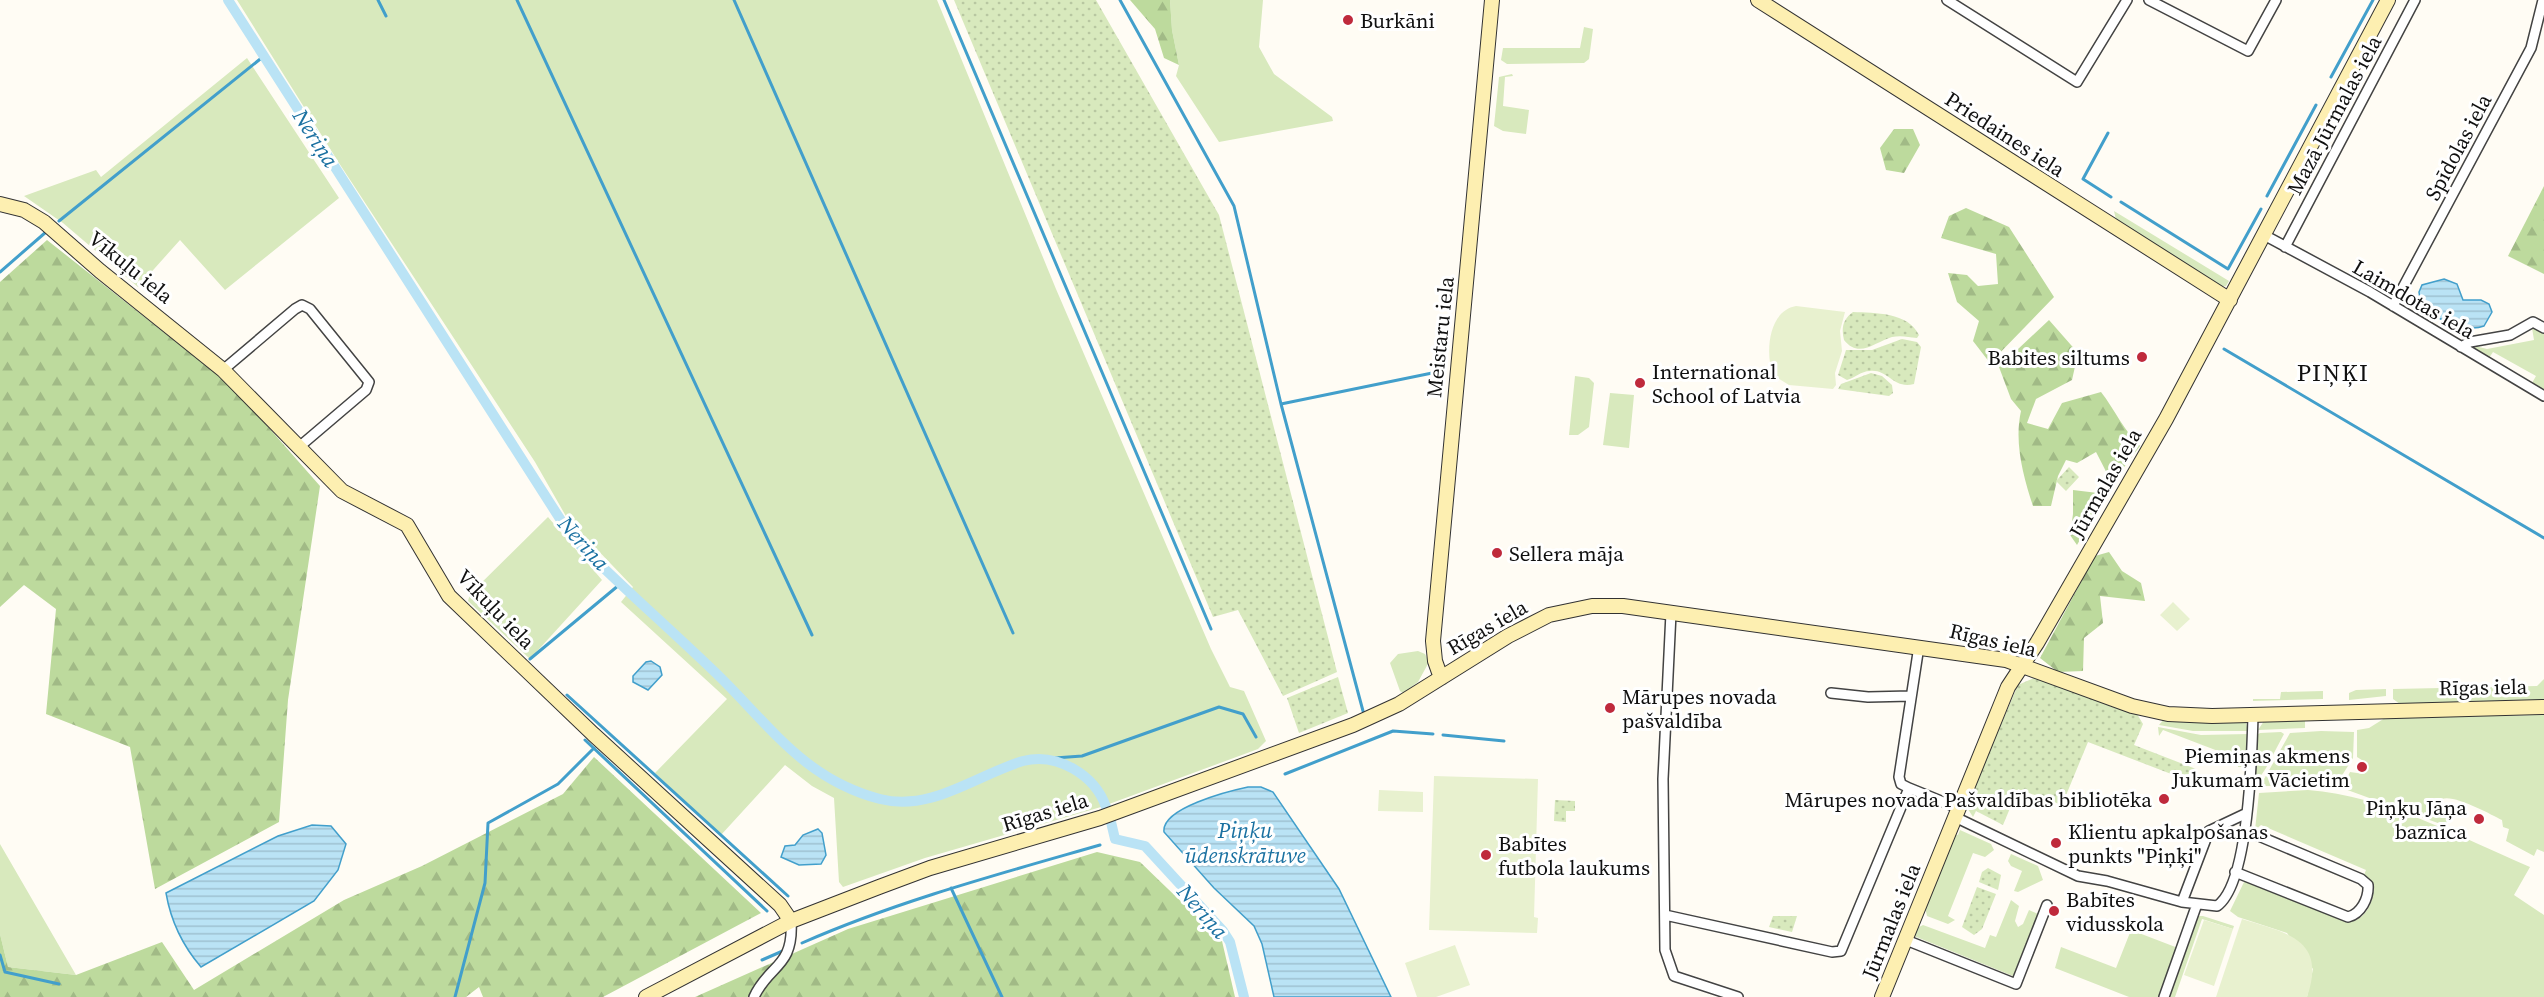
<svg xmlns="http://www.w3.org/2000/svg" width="2544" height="997" font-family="'Source Serif 4',serif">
<defs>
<pattern id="forest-firs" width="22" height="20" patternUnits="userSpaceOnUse" patternTransform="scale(1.5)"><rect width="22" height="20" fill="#bdda9d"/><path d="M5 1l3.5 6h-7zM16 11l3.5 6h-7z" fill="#a1ba86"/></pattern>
<pattern id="park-dots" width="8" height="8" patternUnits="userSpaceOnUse" patternTransform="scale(1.5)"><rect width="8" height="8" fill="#d8e9bd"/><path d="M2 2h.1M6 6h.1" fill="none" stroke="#b8c7a1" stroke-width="1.8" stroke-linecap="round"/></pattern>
<pattern id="water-rules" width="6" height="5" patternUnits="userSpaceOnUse" patternTransform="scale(1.5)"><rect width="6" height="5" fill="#bae3f5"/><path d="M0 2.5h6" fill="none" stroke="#9fc2d1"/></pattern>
</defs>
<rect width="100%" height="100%" fill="#fffcf4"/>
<!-- grass -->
<path fill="#d8e9bd" d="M237,0H937L1056,289L1211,649L1230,687L1244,691L1266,741L1258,749L1101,807L925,858L843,887L839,882L834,798L812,786L785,765L721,835L655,773L727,699L621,602L633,587L567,518L535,462L339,163Z
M1170,0H1263L1259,47L1274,74L1332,117L1333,121L1219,142L1176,76L1179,65L1172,30Z
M1584,27L1593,29L1589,59L1584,63L1507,64L1501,60L1503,48H1580Z
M247,58L339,198L225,290L180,240L138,287L63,223L24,196L96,170L101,177Z
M1512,74L1513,76L1505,77L1503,106L1529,110L1526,134L1503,131L1494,126L1499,77Z
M2114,211L2229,281L2226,286L2220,287L2117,224Z
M2537,327L2544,331V390L2532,383L2536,376L2493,352L2489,358L2475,349V346L2487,349L2534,340L2532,328Z
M1575,376L1589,378L1594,383L1589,427L1578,435H1569Z
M1610,393L1634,395L1629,448L1603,445Z
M548,517L602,580L530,659L468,601L470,594Z
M1418,651L1425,654L1429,662L1418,682L1403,693L1400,691L1390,663L1398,654Z
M2544,679V701L2400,704L2393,699V689L2537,686Z
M2386,689V696L2349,700V693L2356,690Z
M2323,691V699L2253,701V699H2280L2281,692Z
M2544,715V852L2537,849L2534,856L2506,841L2509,829L2503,827L2502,820C2490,814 2454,794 2442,799L2439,808L2449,817L2446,826L2342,788L2350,772L2364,774L2368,767L2365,762L2357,757V730L2369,728L2385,718Z
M2165,718L2241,721L2246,723L2248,731H2193L2159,725Z
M2305,720V728L2258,730L2264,721Z
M2158,727L2201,735L2248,734L2245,767H2238L2239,759L2163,730L2159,736Z
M2321,731L2354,732L2353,758L2336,785L2263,786V781L2290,733Z
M2260,733L2281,732L2284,734L2266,768L2254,786L2257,735Z
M2308,790C2385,796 2460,837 2530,867L2514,895L2544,915V997H2307L2313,969L2287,933L2238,917L2230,911L2245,880L2348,922C2365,921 2373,903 2374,888L2364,875L2366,870L2261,825L2255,830L2259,793Z
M1960,830L1991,844L1994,850L1985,857L1973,853L1948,916L1955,920L1948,924L1927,916L1925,907L1954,834L1958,835Z
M0,844L76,975L8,967L0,934Z
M2011,854L2038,866L2043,880L2018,892L2014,891L2022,871L2011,866L2008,861Z
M2011,900L2019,906L2015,921L2018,927L2023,924L2029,910L2038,914L2013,976L1914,936L1917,928L1923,925L1985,948L1990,935L1996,937Z
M2196,916H2203L2234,926L2233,929L2202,919L2175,997H2168Z
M2131,930L2178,948L2161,997H2129L2055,968L2061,947L2116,968Z"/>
<!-- forest -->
<path fill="url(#forest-firs)" d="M1130,0H1170L1172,30L1179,65L1164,58L1155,29Z
M1894,129H1913L1920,145L1904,173L1886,170L1880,148Z
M2544,186V274L2508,256Z
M1966,208L2009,227L2054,297L1990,363L1973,341L1979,321L1957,302L1948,273L1967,275L1978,286L1998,284L1996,254L1941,238L1949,216Z
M47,240L233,387L320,486L288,700L279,822L155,889L130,747L46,714L56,609L24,585L0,607V282Z
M2049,320L2078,353L2072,380L2036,399L2027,423L2048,429L2062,403L2101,392C2115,410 2124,431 2140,446L2112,483L2096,452L2077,463L2066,460L2058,476L2051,506H2033C2023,476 2014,442 2021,411L2011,399L1999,367Z
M2073,490L2106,494L2077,545L2070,535L2073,514Z
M2109,552L2122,571L2141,583L2145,601L2100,596L2103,623L2084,638L2083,671L2058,672L2040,658L2095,556Z
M594,757L761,913L603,997H483L479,987L466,997H0V934L8,967L76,975L162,942L194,990L344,900L422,866L563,794Z
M1097,852L1140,862L1222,941L1235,997H695L848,929Z"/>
<!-- park -->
<path fill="url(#park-dots)" d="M954,0H1096L1219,215L1337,672L1283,696L1238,610L1213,617Z
M1853,312C1875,313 1908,312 1919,335L1917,338C1908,337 1901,335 1892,337C1875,342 1859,359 1844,340C1841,328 1843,319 1853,312Z
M1902,339L1917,342L1921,347L1914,384C1894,390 1888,369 1870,371C1861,371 1855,378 1847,380L1838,375L1846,350H1872Z
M1871,373L1882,376L1892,385L1893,393L1889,396L1838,389L1841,384Z
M2069,467L2079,477L2066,491L2056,481Z
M1338,677L1348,713L1299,733L1287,698Z
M2036,677L2137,714L2143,724L2134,745L2196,769L2192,782L2088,742L2062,805L2018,789L2003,825L1976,811L1973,817L1966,806L2018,685Z
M1555,800L1575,801V811H1566V822L1554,821Z
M1988,868L2001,875L1998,890L1979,882L1982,872Z
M1977,887L1996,894L1982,929L1974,935L1962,927Z
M1773,916H1797L1792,932L1769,927Z"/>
<!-- pitch -->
<path fill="#e8f1cf" d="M1796,306L1845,312L1840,331L1842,351L1835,373L1836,385L1833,389L1789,385L1773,375C1765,353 1768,311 1796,306Z
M2173,602L2190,619L2177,631L2160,615Z
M1434,776L1538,779L1534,917L1538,918L1537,933L1429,930Z
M1379,790L1423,792V812L1378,811Z
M2242,919C2287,933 2327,939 2307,997H2216Z
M2204,920L2233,929L2214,986L2184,975Z
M1455,945L1470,985L1436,997H1417L1405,963Z"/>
<!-- water -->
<path fill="url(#water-rules)" stroke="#429fcb" stroke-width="1.5" d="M2444,279L2457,284L2463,300H2481L2489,304L2492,312L2484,326C2466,333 2434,319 2421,305L2419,292L2422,285Z
M651,661L660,667L662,675L648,690L633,682V676L646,662Z
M1248,787H1261L1273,792L1339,889L1391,997H1274L1262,944L1254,926L1214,888L1164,832C1161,808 1229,791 1248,787Z
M312,825L331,826L346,844L338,870L314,901L201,967C182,945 171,922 166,893L278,836Z
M818,829L822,833L826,855L821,864L799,865L781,857L785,846L795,845L803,835Z"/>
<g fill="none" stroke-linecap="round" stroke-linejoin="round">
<!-- stream -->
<path stroke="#429fcb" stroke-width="3" d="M378,0L386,16
M517,0L812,635
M734,0L1013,633
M944,0L1211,629
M1120,0L1234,206L1281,404L1363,711
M2331,77L2373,0
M2108,133L2083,179L2111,197
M2267,196L2316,105
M2121,202L2228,269L2261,209
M59,221L264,56
M0,272L46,232
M2224,349L2544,538
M1281,404L1437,372
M530,659L619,585
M567,695L788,896
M1443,735L1504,741
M585,740L767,911
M1041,759L1082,756L1219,707L1243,714L1256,737
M1285,774L1393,731L1433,734
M951,888L1002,997
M802,943C898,901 999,874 1100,845
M0,955L5,972L59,984
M762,960L785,950
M455,997L485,883L488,823L558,784L594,748"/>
<!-- canal -->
<path stroke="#bae3f5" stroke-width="10" d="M228,0L571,536C620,586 673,631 723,680C773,730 807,780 880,799C932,812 976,775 1023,761C1057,752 1095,775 1106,807
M1111,822L1115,839L1145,846L1223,931L1230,942L1244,997"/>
<defs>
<path id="street" d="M1947,0L2077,82L2127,0
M2149,0L2248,51L2276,0
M2264,235L2370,292L2544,396
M2285,247L2415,0
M2393,306L2531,48L2543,0
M2461,347L2470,342L2510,335L2533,322L2544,328
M223,370L295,309L302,305L310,309L369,382L366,390L299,447
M1671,613L1663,779L1665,950L1674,976L1738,997
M1831,693L1868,697L1911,696
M1909,788L1901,784L1899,777L1919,646
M1955,817L2078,876L2107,881L2182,902L2217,906C2249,884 2252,754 2253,715
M2235,872L2348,917C2361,914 2369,898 2368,885L2361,879L2247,831
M2182,902L2209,831L2247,813
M1665,915L1832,952L1841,951L1909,788L1958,808
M1906,940L2016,984L2047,905
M754,997C769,964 794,968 791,921
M2164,997L2197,904"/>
<path id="secondary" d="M1758,0L2230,300
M0,204L24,210L44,222L100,271L223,370L342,491L407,525L449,596L593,734L780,905L791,921
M1441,678L1435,661L1433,641L1492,0
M646,997L791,921L879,887L930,868L1100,818L1353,725L1399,704L1508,636L1549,615L1592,606H1623L2006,660L2132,706L2168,714L2212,716L2544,707
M1882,997L2008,687L2037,643L2166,419L2388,0"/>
</defs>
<!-- street casing -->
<use href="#street" stroke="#434343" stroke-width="12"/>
<!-- secondary casing -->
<use href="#secondary" stroke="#323232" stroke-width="16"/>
<!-- street -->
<use href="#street" stroke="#fff" stroke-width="9"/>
<!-- secondary -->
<use href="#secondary" stroke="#fdefb1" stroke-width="14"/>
</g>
<!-- markers -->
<g fill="#bf2a3c" stroke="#fff" stroke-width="2">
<circle cx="1348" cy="20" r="6"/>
<circle cx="2142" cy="357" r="6"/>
<circle cx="1640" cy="383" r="6"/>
<circle cx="1497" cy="553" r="6"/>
<circle cx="1610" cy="708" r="6"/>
<circle cx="2362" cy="767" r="6"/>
<circle cx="2164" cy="799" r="6"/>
<circle cx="2479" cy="819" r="6"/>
<circle cx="2056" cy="843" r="6"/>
<circle cx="1486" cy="855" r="6"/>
<circle cx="2054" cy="911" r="6"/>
</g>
<g text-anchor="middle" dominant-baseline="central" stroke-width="6" stroke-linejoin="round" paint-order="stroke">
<!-- poi labels -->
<g font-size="21" fill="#101010" stroke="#fff" text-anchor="start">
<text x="1360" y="20">Burkāni</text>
<text x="2130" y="357" text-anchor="end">Babites siltums</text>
<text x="1652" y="371">International<tspan x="1652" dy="24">School of Latvia</tspan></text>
<text x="1509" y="553">Sellera māja</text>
<text x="1622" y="696">Mārupes novada<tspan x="1622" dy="24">pašvaldība</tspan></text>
<text x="2350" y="755" text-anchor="end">Piemiņas akmens<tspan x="2350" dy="24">Jukumam Vācietim</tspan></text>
<text x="2152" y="799" text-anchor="end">Mārupes novada Pašvaldības bibliotēka</text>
<text x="2467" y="807" text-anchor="end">Piņķu Jāņa<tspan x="2467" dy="24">baznīca</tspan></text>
<text x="2068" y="831">Klientu apkalpošanas<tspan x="2068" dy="24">punkts "Piņķi"</tspan></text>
<text x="1498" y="843">Babītes<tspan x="1498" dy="24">futbola laukums</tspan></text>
<text x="2066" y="899">Babītes<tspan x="2066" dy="24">vidusskola</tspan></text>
</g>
<!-- street labels -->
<g font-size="21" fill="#101010" stroke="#fff">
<text transform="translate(2334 115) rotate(-62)">Mazā Jūrmalas iela</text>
<text transform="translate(2005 134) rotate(33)">Priedaines iela</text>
<text transform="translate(2458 147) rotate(-62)">Spīdolas iela</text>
<text transform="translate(131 267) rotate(39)">Vīkuļu iela</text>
<text transform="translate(2414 299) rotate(30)">Laimdotas iela</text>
<text transform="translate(1440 337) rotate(-84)">Meistaru iela</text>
<text transform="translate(2105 483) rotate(-60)">Jūrmalas iela</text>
<text transform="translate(496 609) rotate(46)">Vīkuļu iela</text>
<text transform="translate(1487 627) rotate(-30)">Rīgas iela</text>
<text transform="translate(1993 640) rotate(13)">Rīgas iela</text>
<text transform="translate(2483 687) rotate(-1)">Rīgas iela</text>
<text transform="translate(1045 812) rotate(-17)">Rīgas iela</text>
<text transform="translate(1891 921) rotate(-68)">Jūrmalas iela</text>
</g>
<!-- water labels -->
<g font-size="22" font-style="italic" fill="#1b71a1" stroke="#fff">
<text transform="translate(316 138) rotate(57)">Neriņa</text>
<text transform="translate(584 543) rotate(48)">Neriņa</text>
<text x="1245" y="830">Piņķu<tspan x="1245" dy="25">ūdenskrātuve</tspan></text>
<text transform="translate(1203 911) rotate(49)">Neriņa</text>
</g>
<!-- quarter labels -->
<g font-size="24" letter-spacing="1.5" fill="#101010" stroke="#fff">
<text x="2333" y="372">PIŅĶI</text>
</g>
</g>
</svg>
